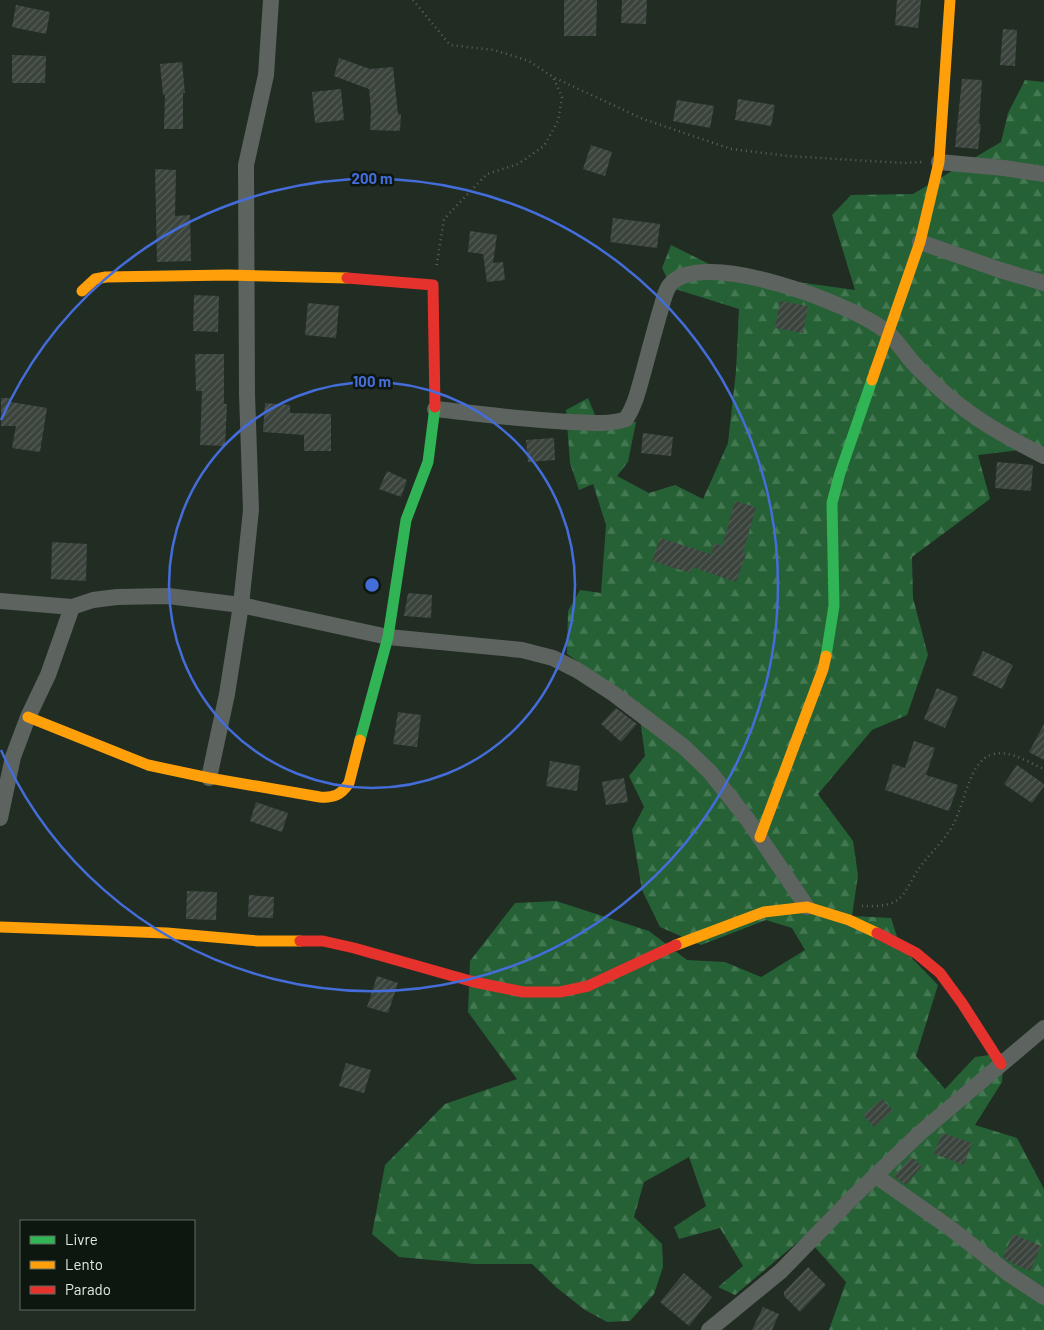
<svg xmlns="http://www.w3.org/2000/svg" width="1044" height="1330" font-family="Barlow,sans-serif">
<defs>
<pattern id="forest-firs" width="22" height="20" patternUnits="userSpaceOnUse" patternTransform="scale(1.25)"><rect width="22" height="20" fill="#256135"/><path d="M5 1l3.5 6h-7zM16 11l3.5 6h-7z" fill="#447852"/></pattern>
<pattern id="building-hatch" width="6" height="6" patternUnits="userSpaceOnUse" patternTransform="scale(1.25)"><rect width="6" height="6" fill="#3b433d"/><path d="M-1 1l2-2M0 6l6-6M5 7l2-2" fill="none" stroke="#575e59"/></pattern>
</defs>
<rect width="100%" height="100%" fill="#212c23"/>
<!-- forest -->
<path fill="url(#forest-firs)" d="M1025,80L1044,82V447L978,455L990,499L912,557L913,598L928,655L907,715L872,730L818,794L853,841L858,875L852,916L891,918L900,946L938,985L916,1056L945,1089L975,1057L1004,1053L1002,1082L975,1125L1017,1138L1044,1189V1330H829L846,1282L805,1236L735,1295L718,1287L743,1266L720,1228L679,1239L674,1227L706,1206L689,1157L644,1182L634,1217L662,1244L663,1267L654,1294L630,1321L607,1322L585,1310L557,1288L532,1264H475L399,1257L372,1234L385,1165L445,1104L517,1079L468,1012L470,961L515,903L556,901L649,931L687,960L725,962L761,977L805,950L792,928L766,920L701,945L660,927L642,890L632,830L644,807L629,776L645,756L639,710L596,674L567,654L568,611L580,590L601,593L606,525L593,484L579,490L570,463L566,410L588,398L597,420L636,422L628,462L617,476L649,493L675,485L703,499L728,443L736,371L739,309L672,288L662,268L671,245L733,276L783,280L855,290L832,215L851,195L913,194L1001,142L1008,113Z"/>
<!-- building -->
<path fill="url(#building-hatch)" d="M564,0H597L596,36H564Z
M622,0H647L646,24L621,23Z
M897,0H921L918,28L895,25Z
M16,5L50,12L46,34L12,27Z
M1003,29L1017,30L1015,66L1000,65Z
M12,55L46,56L45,83H12Z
M339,58L370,69L393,67L398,114H401L400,131L370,130L371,109L369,89L334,76Z
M182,62L185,93H183V129H164L165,95H163L160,64Z
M962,79L982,80L979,124H981L978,149L955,147Z
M341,89L344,120L315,123L312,92Z
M738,99L775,105L771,126L735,120Z
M677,100L714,106L710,128L673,121Z
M591,145L612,152L605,176L583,169Z
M155,169L176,170L175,216L190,215L191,261L157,262Z
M613,218L660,224L657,248L610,242Z
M470,231L497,235L493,263L503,262L505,280L487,282L483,254L468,252Z
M194,295L219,296L218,332L193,331Z
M780,301L808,306L803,333L775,328Z
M308,303L339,306L336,338L305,335Z
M195,354H224V404H227L225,446L200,445L202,391H196Z
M1,398H11V402L47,408L40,452L12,448L16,426H1Z
M265,403L290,405V413L331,414V451H304V435L263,432Z
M643,433L673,437L671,456L641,453Z
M554,438L555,460L528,462L526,440Z
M997,462L1033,465L1031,491L995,488Z
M387,471L407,480L401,497L379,489Z
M735,501L756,507L743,553L746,554L736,582L692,567L690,573L652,561L660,538L711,554L714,543L722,546Z
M52,542L87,544L86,581L51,579Z
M408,593L432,595L431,618L404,616Z
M983,651L1013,665L1002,689L972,675Z
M937,688L958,697L945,728L924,719Z
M616,708L637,724L621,742L601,724Z
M398,712L421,715L417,747L393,744Z
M1044,724V760L1029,752Z
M914,741L935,748L926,775L958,785L949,811L885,790L893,764L905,768Z
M550,761L580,766L577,791L546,786Z
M1017,765L1044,784V786L1032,803L1004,784Z
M624,778L628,802L606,805L602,782Z
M256,802L288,813L282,832L250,821Z
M187,891L217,892L216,920L186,919Z
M249,895L274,897L273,918L248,917Z
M377,976L398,983L388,1013L367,1007Z
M346,1063L371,1070L364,1093L339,1086Z
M882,1099L893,1110L874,1127L863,1115Z
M942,1133L972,1143L964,1165L934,1154Z
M911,1157L922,1166L906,1185L894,1176Z
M1013,1234L1041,1246L1030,1271L1011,1263L1003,1257Z
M808,1267L826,1285L800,1312L784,1296V1292Z
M684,1273L712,1297L689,1326L660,1302Z
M763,1307L779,1314L772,1330H752Z"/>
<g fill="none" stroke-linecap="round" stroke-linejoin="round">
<!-- path -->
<path stroke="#5d635e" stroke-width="2.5" stroke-dasharray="1 4" stroke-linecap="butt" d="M413,0L450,45L494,50L529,61L553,77L562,97L558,121L544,146L518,164L487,174L444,219L436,269
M555,78L643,119L731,149L788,156L903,163L922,162
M862,906C873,906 886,907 896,901C907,894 912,877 920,867C931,852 944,841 953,825C962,808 967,782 976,768C981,761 985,756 994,754C1011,750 1029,763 1044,769"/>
<!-- street -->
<path stroke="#5d635f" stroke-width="16" d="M939,162L1004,168L1044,174
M920,242L1000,270L1044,283
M435,409C481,414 526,420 572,422C590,423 609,425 626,419C636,404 639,387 644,370C649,351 654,333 659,315C662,306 664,294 669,286C699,245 856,305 888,333C900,344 908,359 920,370C959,410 994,431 1044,456
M0,601L72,607L93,600L117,597L168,596L241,605L388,637L522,650L553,658L577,670L614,694L684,747L710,772L748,820L807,907
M209,778L227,694L241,605L251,510L247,394L246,165L266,75L271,0
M0,818L13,757L28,717L48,675L72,607
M876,1176L950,1228L1009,1274L1044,1297
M709,1330L781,1271L855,1195L920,1133L1044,1028"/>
<!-- fast -->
<path stroke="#30b455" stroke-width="11" d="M826,656L834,606L832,503L840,473L872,380
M360,740L388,637L406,520L428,462L435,407"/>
<!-- slow -->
<path stroke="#ff9f0a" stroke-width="11" d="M82,291L95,279L106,277L229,275L347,278
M872,380L920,242L939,162L950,0
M28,717L148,765L209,778L320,797C334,798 341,795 349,783L360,740
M760,837L823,669L826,656
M0,927L167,933L258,941H300
M676,945L764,912L807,907L849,920L877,933"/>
<!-- jam -->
<path stroke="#e5322d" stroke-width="11" d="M347,278L433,285L435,407
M877,933L916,953L940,973L962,1003L1001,1064
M300,941H323L354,948L474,982L523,992H560L588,986L676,945"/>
</g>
<!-- distance rings -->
<g fill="none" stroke="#446dda" stroke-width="2.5">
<circle cx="372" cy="585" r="203"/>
<path d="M1 420A406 406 0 1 1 1 750"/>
</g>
<circle cx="372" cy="585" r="8" fill="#446dda" stroke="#0d160f" stroke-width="2.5"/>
<g font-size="15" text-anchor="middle" font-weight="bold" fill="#446dda" stroke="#0d160f" stroke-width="5" stroke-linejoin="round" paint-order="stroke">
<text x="372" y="184">200 m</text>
<text x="372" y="387">100 m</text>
</g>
<!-- legend -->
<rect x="20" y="1220" width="175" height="90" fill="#0d160f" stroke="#616b63"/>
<rect x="30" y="1236" width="25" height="8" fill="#30b455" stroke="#616b63"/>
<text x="65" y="1245" font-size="15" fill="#deeae0">Livre</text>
<rect x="30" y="1261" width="25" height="8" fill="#ff9f0a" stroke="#616b63"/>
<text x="65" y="1270" font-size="15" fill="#deeae0">Lento</text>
<rect x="30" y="1286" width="25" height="8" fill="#e5322d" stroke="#616b63"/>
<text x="65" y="1295" font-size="15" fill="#deeae0">Parado</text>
</svg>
